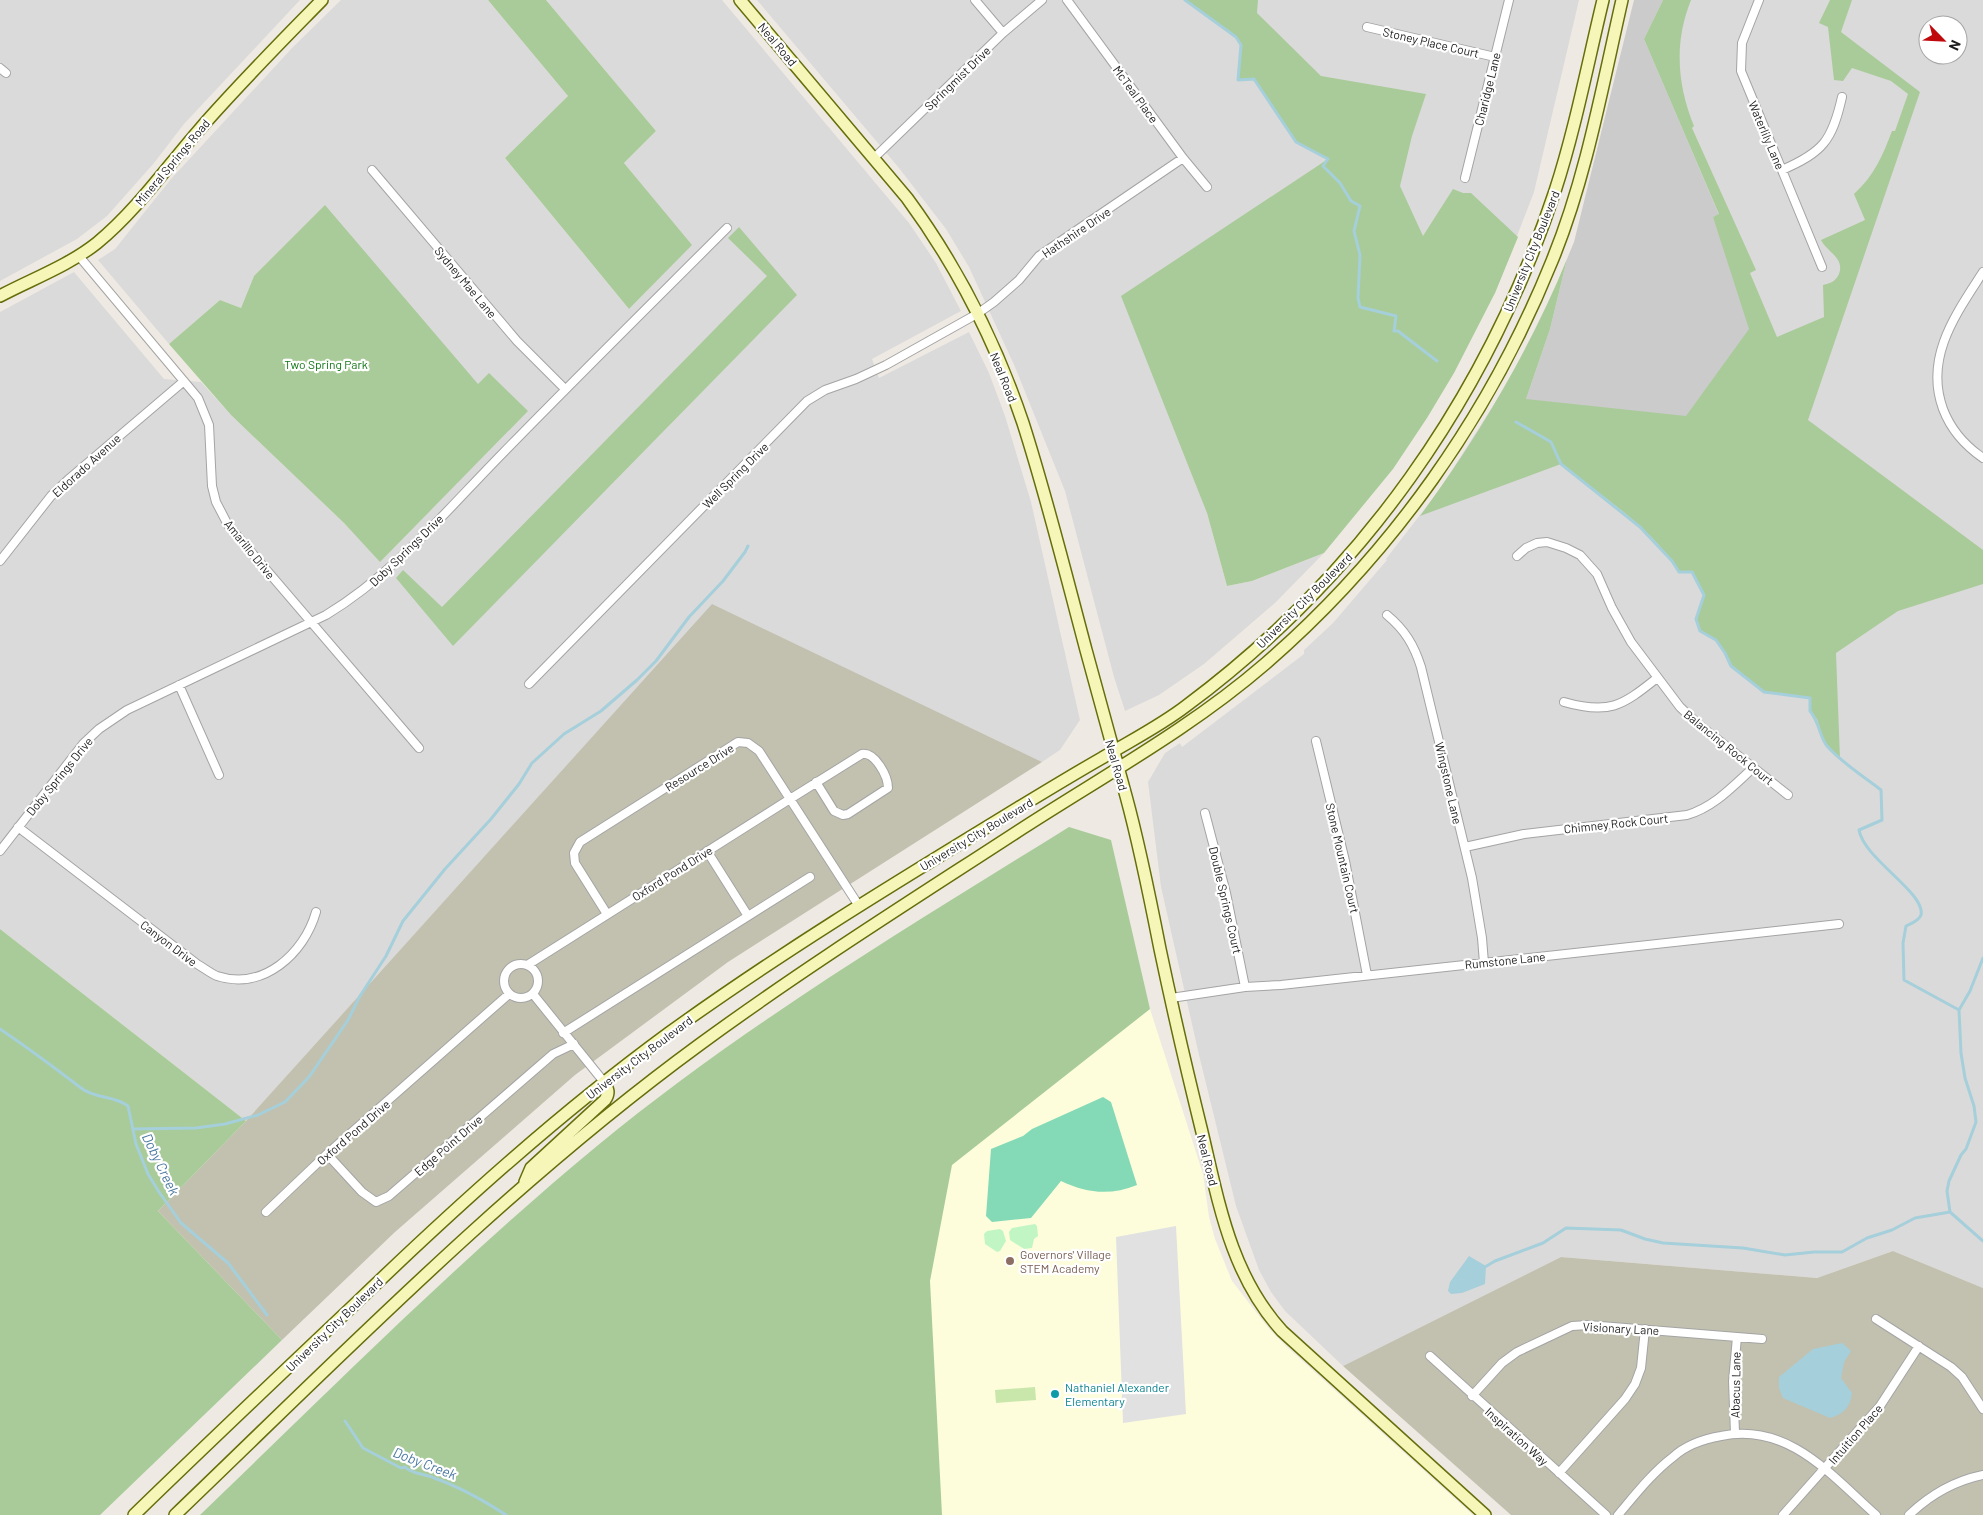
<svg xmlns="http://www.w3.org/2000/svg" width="1983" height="1515" font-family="Barlow,sans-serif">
<rect width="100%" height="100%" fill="#eeeae3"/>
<!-- residential -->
<path fill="#dbdada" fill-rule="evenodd" d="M0,0H300L184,124L154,163L107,216L77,239L0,281Z
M341,0H488L568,96L505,158L629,309L691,245L624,163L656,131L546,0H722L909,223L936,263L961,311L872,359L879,378L969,332L989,373L1005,416L1031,502L1080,720L1060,750L1042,762L712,605L246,1121L0,929V312L74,272L164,379L201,382L231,415L344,523L380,561L254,276L241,308L220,300L169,344L98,260L115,249L171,179L292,48Z
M757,0H1579L1534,192L1495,293L1207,513L1227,586L1252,581L1324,553L1275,603L1204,664L1159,695L1125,711L1114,677L1065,491L1015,367L969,267L946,229L899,168Z
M1663,0H1983V1288L1893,1251L1817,1278L1561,1257L1343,1366L1285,1311L1271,1292L1259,1270L1236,1206L1199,1055L1161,887L1148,782L1165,753L1180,743L1182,747L1304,654V650L1333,623L1387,560L1386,559L1440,489L1510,379L1549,304L1567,259L1550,329L1526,400L1802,424L1644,39ZM1928,25H1958V55H1928Z"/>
<!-- education -->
<path fill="#fdfddc" d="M1150,1009L1203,1174L1209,1217L1215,1239L1232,1281L1270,1330L1287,1347L1473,1515H554L508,1468Z"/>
<!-- religious -->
<path fill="#cbcbcb" d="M1634,0H1663L1644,39L1719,215L1713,217L1802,424L1716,558L1526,399L1550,329L1567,259L1574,242Z"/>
<!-- construction -->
<path fill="#c2c1af" d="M712,604L1042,762L728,962L575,1075L395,1232L282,1340L158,1211L246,1121Z
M1893,1251L1983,1288V1515H1511L1343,1366L1561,1257L1817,1278Z"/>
<!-- grass -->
<path fill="#c9e6ab" d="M1035,1387L1036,1400L996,1403L995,1390Z"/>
<!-- forest -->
<path fill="#a9cb99" d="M488,0H546L656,131L624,163L692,245L629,309L505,158L568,96Z
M1185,0H1258L1257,13L1321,76L1426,94L1412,136L1400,186L1423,236L1453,189L1463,193H1471L1518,237L1495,293L1454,373L1427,418L1393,469L1324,553L1252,581L1227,586L1207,513L1121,296L1328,159L1296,142L1254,79L1238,80L1241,46L1236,37Z
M1663,0H1691C1674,42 1677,85 1694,126L1692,128L1756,270L1750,273L1777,337L1824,317L1823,285C1831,283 1835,282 1839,274C1845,258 1827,252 1821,240L1865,220L1854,194C1874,176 1883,155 1892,131H1895L1908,94L1891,81L1852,68L1843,81L1834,80L1828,27L1819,23L1830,0H1852L1841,32L1920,92L1808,420L1983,550V584L1898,611L1836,653L1840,759L1825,744L1817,719L1810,711L1809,698L1764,692L1731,666L1725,653L1716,640L1700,631L1696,619L1704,595L1692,573L1679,572C1652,527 1601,496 1561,464L1420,516C1479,436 1529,351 1567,259L1550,329L1526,399L1686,416L1749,329L1713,217L1719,214L1644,39Z
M325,205L478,384L489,373L528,411L380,562L344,523L231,415L169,344L220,300L241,308L254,276Z
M739,227L797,295L453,646L396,578L403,570L442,607L767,276L728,238Z
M1069,827L1111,840L1150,1009L952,1165L930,1281L942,1515H200C330,1390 458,1261 597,1146C744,1025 908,927 1069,827Z
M0,929L246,1121L158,1211L282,1340L100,1515H0Z"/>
<!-- park -->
<path fill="#c1f6c4" d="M1035,1224L1037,1226L1038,1236L1034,1239L1032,1248L1024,1249L1010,1240L1009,1232L1012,1228Z
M1000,1229L1003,1231L1006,1241L1000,1251L997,1252L985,1244L984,1234L987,1231Z"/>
<!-- pitch -->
<path fill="#84dab6" d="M1103,1097L1111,1102L1137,1185C1110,1196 1086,1193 1061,1181L1031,1218L992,1222L986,1216L991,1149L1023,1136L1032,1129Z"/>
<!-- parking -->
<path fill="#e1e1e1" d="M1176,1226L1186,1414L1123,1423L1116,1237Z"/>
<!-- water -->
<path fill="#a5cfda" d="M1469,1256L1486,1266L1485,1284L1462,1293L1451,1294L1448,1291L1450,1282Z
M1842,1343L1851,1351L1844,1362L1841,1378L1852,1393C1850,1407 1844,1414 1830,1418L1783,1398L1779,1388V1377L1813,1349Z"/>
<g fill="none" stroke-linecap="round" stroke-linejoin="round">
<!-- stream -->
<path stroke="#a5cfda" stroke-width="3" d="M1185,0L1236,37L1241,45L1238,80L1254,79L1296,142L1328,159L1323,166L1340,183L1351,201L1360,206L1354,231L1360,255L1358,298L1360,307L1396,316L1394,331H1398L1437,361
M1516,422L1551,442L1561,464L1640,527L1672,561L1679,572H1692L1704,595L1696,619L1700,631L1716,640L1725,653L1731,666L1764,692L1810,698V711C1820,723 1819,736 1827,746C1842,763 1863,776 1881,790L1882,820L1859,830C1864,859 1926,893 1921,915C1919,921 1910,924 1906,926L1903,943L1904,980L1959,1010
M1983,958L1970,991L1959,1010L1961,1053L1965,1078L1974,1106L1976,1122L1966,1149L1961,1155L1949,1181L1947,1191L1950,1212L1983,1241
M0,1029C28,1048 55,1068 81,1088C95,1099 113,1095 128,1106L136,1144L148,1174L159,1192L181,1223L228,1263L267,1315
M133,1129L196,1128L225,1124L258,1115L285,1102L309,1077L348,1020L360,996L386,956L403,921L445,869L491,819L519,784L532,763L564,734L601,711L637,680L656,661L689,617L723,581L745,552L748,546
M1485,1267L1495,1261L1543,1243L1566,1228L1621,1230L1645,1239L1663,1243L1743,1248L1785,1255L1814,1252H1842L1867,1238L1892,1230L1915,1218L1950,1212
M345,1421L363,1448L401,1468L405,1467C411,1474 426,1474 434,1478C460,1487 483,1500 506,1515"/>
<defs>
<path id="street" d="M975,0L1003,33
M1067,0L1183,158L1207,187
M1759,0L1742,43L1741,71L1822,267
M1367,27L1495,57
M0,68L6,73
M874,158L1003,33L1042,0
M372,170L517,341L565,389
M1782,170C1823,152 1832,141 1842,97
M1465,178L1509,0
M78,255L198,398L209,425L212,486L216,502L228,525L419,748
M1983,272C1956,314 1924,357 1943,409C1951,430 1964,445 1983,458
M1517,556L1526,548L1537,543L1547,542L1566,548L1580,555L1597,574L1612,608L1631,642L1680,707L1698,724L1788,795
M0,561L51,496L70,478L184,381
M1387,615C1405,630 1414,645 1421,667L1472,878L1482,938L1484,963
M529,684L807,401L825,390L856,379L886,365L977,314L994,302L1019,280L1039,256L1183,158
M179,685L219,775
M1564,702C1609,715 1622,706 1657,678
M1316,741L1345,861L1367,975
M1205,813L1226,893L1245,987
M18,827L197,964C204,968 210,973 217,976C263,991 304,954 316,912
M1465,847L1524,834L1687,815C1714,807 1732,787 1753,768
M0,851L83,744L99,729L127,710L326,615C394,574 446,511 502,454C576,378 652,303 727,228
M707,851L748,916
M607,914L575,863L574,853L580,842L738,742L748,743L759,751L859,906
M504 981a17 17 0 1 1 34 0a17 17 0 1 1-34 0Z
M529,964L790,799L862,754C875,752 888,776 888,788L848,814L843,815L834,811L816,782
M533,994L604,1082
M1171,998L1245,987L1281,985L1839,924
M563,1033L810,877
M327,1154L362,1192L376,1202L389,1196L553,1054L574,1044
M266,1212L327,1154L509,994
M1876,1319L1951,1367L1962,1377L1983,1409
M1430,1356L1606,1515
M1472,1396L1502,1363L1517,1352L1572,1326L1588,1325L1762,1339
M1735,1433L1733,1381L1737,1337
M1559,1473L1625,1399L1635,1384L1641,1368L1645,1329
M1618,1515C1635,1495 1652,1473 1673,1457C1686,1445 1704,1439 1721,1436C1788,1422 1831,1475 1876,1515
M1783,1515L1880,1406L1919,1346
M1909,1515C1930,1495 1954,1481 1983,1475"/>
<path id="secondary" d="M740,0L907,198C957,266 996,343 1023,423C1047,498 1066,575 1086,650C1099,699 1113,747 1126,796C1140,847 1150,898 1160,949C1173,1011 1187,1071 1202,1132C1219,1204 1231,1275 1282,1331L1485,1515
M0,296C32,279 68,266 97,243C136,211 166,168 199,130C238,85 280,43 322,0
M525,1182L531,1168L605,1100C610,1093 608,1089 604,1082
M134,1515C207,1444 281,1374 355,1304C455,1208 557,1115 669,1033C781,952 900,880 1018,808C1046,791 1074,774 1102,758C1130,741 1160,726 1186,706C1361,576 1487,397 1555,191C1575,130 1588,62 1603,0
M175,1515C344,1353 509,1184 699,1045C804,968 914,899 1023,828C1105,775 1191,728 1265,664C1391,555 1490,415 1552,261C1586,178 1602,88 1622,0"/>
</defs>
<!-- street casing -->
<use href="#street" stroke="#a4a4a4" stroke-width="10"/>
<!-- secondary casing -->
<use href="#secondary" stroke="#656e0a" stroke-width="14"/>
<!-- street -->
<use href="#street" stroke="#fff" stroke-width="8"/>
<!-- secondary -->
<use href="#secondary" stroke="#f5f6b8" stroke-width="11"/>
</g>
<!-- markers -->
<circle fill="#8d6e63" stroke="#fff" stroke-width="2" cx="1010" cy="1261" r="5"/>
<circle fill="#0f9aa8" stroke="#fff" stroke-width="2" cx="1055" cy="1394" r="5"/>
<g text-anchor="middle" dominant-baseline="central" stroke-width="4.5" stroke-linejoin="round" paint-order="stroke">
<!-- street labels -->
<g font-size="12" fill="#1d1d1d" stroke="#fff">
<text transform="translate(1431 42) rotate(13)">Stoney Place Court</text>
<text transform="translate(778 44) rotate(50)">Neal Road</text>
<text transform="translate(957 78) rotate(-44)">Springmist Drive</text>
<text transform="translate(1487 89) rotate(-76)">Charidge Lane</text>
<text transform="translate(1136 94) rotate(54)">McTeal Place</text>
<text transform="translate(1767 135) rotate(67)">Waterlily Lane</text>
<text transform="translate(172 162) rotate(-50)">Mineral Springs Road</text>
<text transform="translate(1076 232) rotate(-34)">Hathshire Drive</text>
<text transform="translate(1531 251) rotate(-68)">University City Boulevard</text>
<text transform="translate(466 282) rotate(50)">Sydney Mae Lane</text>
<text transform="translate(1004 377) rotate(68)">Neal Road</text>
<text transform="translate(86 465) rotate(-42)">Eldorado Avenue</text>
<text transform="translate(735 475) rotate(-45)">Well Spring Drive</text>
<text transform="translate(250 549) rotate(51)">Amarillo Drive</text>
<text transform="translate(406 550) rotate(-44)">Doby Springs Drive</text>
<text transform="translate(1304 600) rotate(-45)">University City Boulevard</text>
<text transform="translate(1729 747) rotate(39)">Balancing Rock Court</text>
<text transform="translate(1117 765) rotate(74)">Neal Road</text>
<text transform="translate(699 767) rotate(-32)">Resource Drive</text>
<text transform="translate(59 776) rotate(-51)">Doby Springs Drive</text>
<text transform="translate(1449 783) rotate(77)">Wingstone Lane</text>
<text transform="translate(1616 823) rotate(-6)">Chimney Rock Court</text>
<text transform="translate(976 834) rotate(-31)">University City Boulevard</text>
<text transform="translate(1343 858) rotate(77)">Stone Mountain Court</text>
<text transform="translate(672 873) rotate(-32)">Oxford Pond Drive</text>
<text transform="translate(1226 900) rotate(77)">Double Springs Court</text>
<text transform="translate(169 943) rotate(37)">Canyon Drive</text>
<text transform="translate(1505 960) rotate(-6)">Rumstone Lane</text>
<text transform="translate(639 1057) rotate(-37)">University City Boulevard</text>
<text transform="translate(353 1132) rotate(-41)">Oxford Pond Drive</text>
<text transform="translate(448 1145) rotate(-41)">Edge Point Drive</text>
<text transform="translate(1208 1160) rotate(76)">Neal Road</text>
<text transform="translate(334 1324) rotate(-44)">University City Boulevard</text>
<text transform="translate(1621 1328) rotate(3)">Visionary Lane</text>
<text transform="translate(1735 1385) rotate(-89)">Abacus Lane</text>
<text transform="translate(1855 1434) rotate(-49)">Intuition Place</text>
<text transform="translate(1517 1436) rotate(42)">Inspiration Way</text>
</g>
<!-- park labels -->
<g font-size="12" fill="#107516" stroke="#fff">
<text x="326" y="364">Two Spring Park</text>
</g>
<!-- education labels -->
<g font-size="12" fill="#785e54" stroke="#fff" text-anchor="start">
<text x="1020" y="1254">Governors' Village<tspan x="1020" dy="14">STEM Academy</tspan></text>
</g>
<!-- culture labels -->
<g font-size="12" fill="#0d838f" stroke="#fff" text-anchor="start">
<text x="1065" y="1387">Nathaniel Alexander<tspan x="1065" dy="14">Elementary</tspan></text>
</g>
<!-- water labels -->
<g font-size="14" font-style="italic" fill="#4b78a0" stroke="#fff">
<text transform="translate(161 1164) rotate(64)">Doby Creek</text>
<text transform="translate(425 1463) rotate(21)">Doby Creek</text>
</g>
</g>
<!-- north arrow -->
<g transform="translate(1943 40) rotate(114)"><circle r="24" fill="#ffffff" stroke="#a5a5a5"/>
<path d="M0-4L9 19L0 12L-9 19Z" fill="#c0090d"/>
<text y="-8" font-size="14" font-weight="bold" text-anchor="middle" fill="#1d1d1d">N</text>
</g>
</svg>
